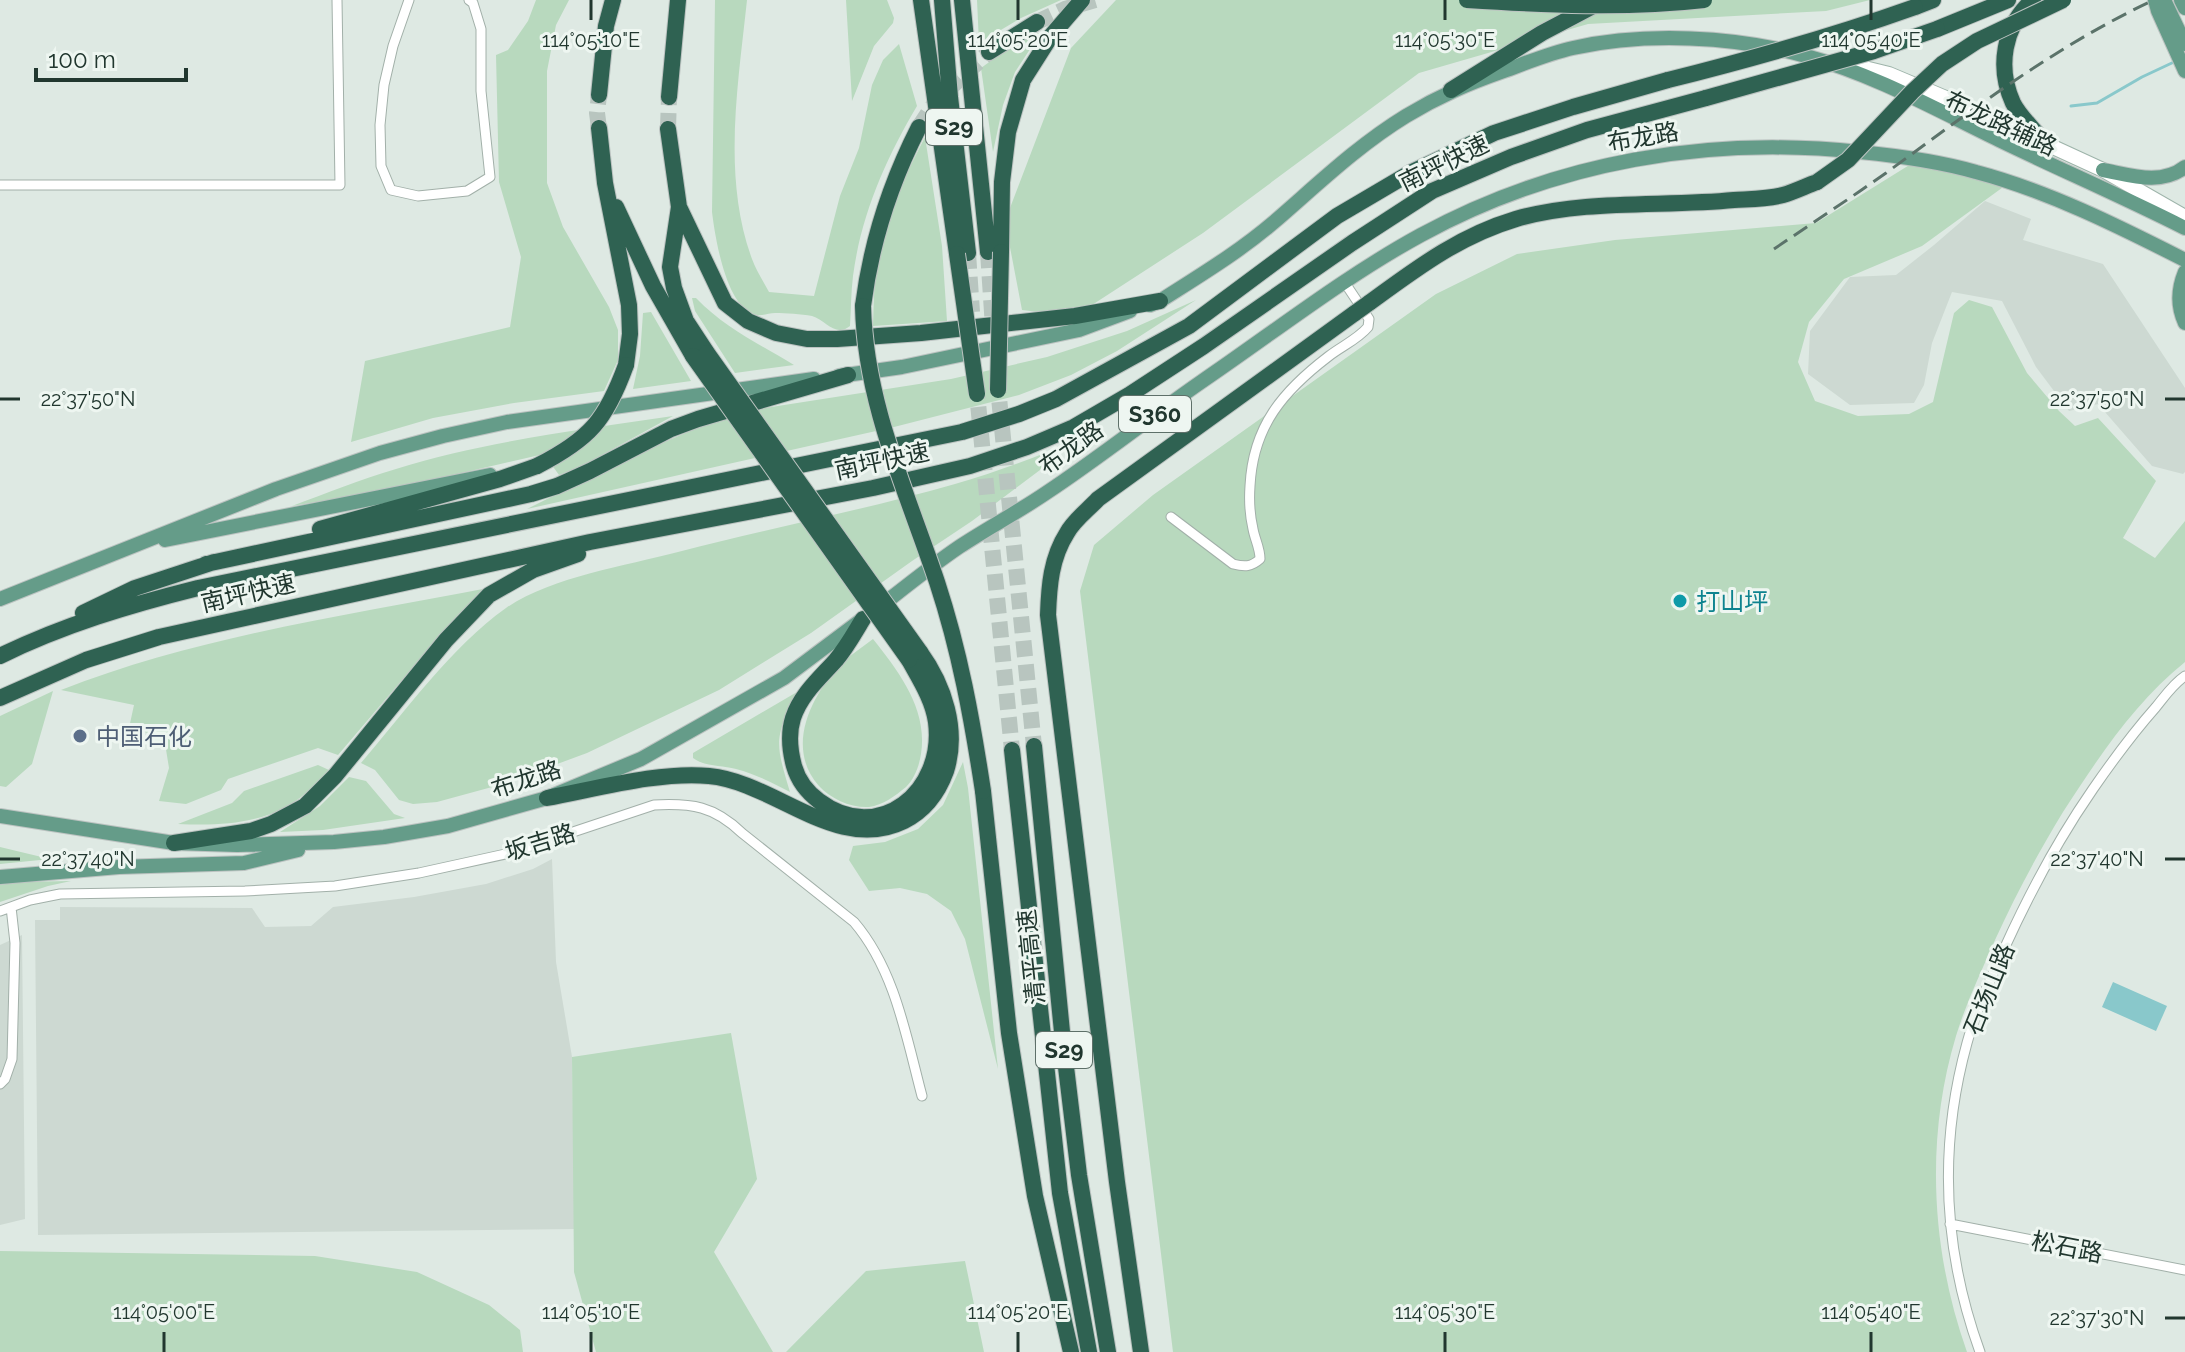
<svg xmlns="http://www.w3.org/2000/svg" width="2185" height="1352" font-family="Raleway,'Noto Sans SC',sans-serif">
<rect width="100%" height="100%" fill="#dee9e3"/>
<!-- built -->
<path fill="#cdd9d2" d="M1985,201L2031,219L2023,240L2103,264L2185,388V472L2183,474L2152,466L2098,404L2069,411L2036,367L2002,301L1952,292L1932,343L1924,385L1914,403L1850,405L1808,374L1810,331L1850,277L1896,275L1934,245Z
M552,859L556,962L572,1057L575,1229L38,1235L35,920H60V907L252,908L265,927L311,926L333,907L414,897L486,884L533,869Z
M22,935L25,1219L0,1225V945Z"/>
<!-- green -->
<path fill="#b8d9be" d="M536,0H569L556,25L547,71V183L563,227L609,307L618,330V360L604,391L514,403L433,418L351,442L365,361L510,327L521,257L499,182L496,55L508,50L528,21Z
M715,0H747C738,85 722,177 752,259C756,270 763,281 769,292L814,296L840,196L859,148L872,85L883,60L899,44L917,106C886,158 861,215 853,276C851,292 851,309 850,326C835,338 826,320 812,316C801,314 786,313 775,313C769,313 762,316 757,315C726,310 715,236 712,212Z
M846,0H887L894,18L893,23L874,46L852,101Z
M977,0H1061L1021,18L979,43Z
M1116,0H1870L1826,11L1588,24L1419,73L1203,233L1075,316L1022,310L1005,221L1071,48Z
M1031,32L1040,34L1015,72L1003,105L993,152L981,68Z
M925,137L942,246L947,321L873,326C874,299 874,272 880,246C889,208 907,172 925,137Z
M1919,159L2006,185L1922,246L1844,279L1809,322L1798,362L1815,401L1858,416L1909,414L1933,402L1954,313L1969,300L1992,307L2027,373L2059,411L2075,426L2098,418L2156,481L2123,538L2155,558L2185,521V662C2135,702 2098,758 2063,812C2038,853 2015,896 1995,940C1981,972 1966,1003 1956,1036C1925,1139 1931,1251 1967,1352H1173L1080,591L1094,545L1153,495L1436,294L1517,254L1615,240L1816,223Z
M692,298H696C726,329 758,343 794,365L735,373L695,311Z
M1196,300L1117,351L1071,375L1019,395L894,427L527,509L641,452L716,420L765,408L951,379L1047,357L1127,331Z
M651,312L691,381L633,389L640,356L643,313Z
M673,416L582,466L559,475L544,454L384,491L292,506C327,493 361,479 396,469C486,441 580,430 673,416Z
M1075,441L1040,470L972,521L912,561L811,633L719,690L587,753L503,784L437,802L413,804L399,800L375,770L361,763C405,712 451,647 506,608C551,577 625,566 678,552C770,528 864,510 955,484C996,472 1036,457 1075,441Z
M493,587L431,646L338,755L318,748L228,779L221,790L186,804L159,801L169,768L164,737L129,728L134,705L61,690C199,636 349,615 493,587Z
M873,639C899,672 928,709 921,754C919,766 915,778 906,787C895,796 883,805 869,807C851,808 831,799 819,786C784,747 812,693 844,661C853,653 864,646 873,639Z
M53,691L32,764L6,787L0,786V716Z
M797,692C774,739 775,742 790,792C773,783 755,774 736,769C722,765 705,767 693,758V753Z
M963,762L968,788L998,1069L965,939L951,911L927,894L900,888L869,891L849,860L853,846L885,842L918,829L943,805Z
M318,765L329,770C322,778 315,786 306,793C270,824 224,826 178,824L232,803L244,791Z
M349,777L366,781L394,814L405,818L323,830L280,832L320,806Z
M0,847L50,859L0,864Z
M71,881L48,886L0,902V885L18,882Z
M731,1033L757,1179L714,1252L773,1352H596L574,1272L572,1057Z
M0,1251L315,1256L417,1272L489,1305L520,1330L523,1352H0Z
M965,1261L984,1352H786L866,1271Z"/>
<!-- water -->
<path fill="#89c8cb" d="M2113,982L2167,1006L2156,1031L2102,1007Z"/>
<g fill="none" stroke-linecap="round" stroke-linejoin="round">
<!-- stream -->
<path stroke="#89c8cb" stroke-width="3" d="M2071,106L2097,103L2142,77L2174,62"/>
<!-- highway-tunnel -->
<path stroke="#b8c5bf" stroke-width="16" stroke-dasharray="16 8" stroke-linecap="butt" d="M1037,22L1065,9L1095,0
M919,127L936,101L989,52
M599,128L597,113L599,95
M668,129L669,97
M988,252L993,327
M968,253L972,312
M997,378L1034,746
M976,383L1012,750"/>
<defs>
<path id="street" d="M409,0L393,46L384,85L380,125L381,166L391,190L418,196L467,191L490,177L481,91V29L473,3L469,0
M0,185H340L337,0
M1171,517L1233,564C1245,567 1251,567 1260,559C1260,548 1255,540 1253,529C1250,516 1249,500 1250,486C1253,426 1283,391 1329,356C1342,346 1358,339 1368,327L1369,319L1345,283
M0,911L30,900L60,894L245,891L335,886L419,873L510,853L654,805C692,803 714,806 742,833L854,922C895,970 906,1036 922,1096
M0,1084L5,1079L12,1059L15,943L11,907
M1950,1224L2185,1270
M1980,1352C1943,1250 1938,1148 1967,1043C1976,1009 1991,978 2005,947C2030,892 2059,838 2093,789C2113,760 2133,733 2156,707C2165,696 2173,684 2185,676"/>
<path id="secondary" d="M1840,62L1889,74L1953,101L2103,170L2185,217"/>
<path id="primary" d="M2155,0L2158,11L2185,71
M2164,0L2185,44
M2181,0L2185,8
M2103,170C2130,175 2161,186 2185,167
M2185,272C2178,289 2177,306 2185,323
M1150,305L1160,301C1199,276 1239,252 1274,222C1317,185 1357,146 1406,116C1439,96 1467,84 1504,71C1526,63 1550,53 1573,48C1645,32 1735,36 1806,56C1873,74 1937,110 1999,140C2061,170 2124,197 2185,228
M839,376L902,367L1079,330L1130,311
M165,540L490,475
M0,599L276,489L380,453L443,436L507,422L814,379
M877,609C904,588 931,566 959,547C988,528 1018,512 1046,493C1099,458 1149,418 1201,382C1273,333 1344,277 1421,235C1557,161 1708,136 1860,152C1900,156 1938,161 1976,172C2048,191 2118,226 2185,260
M0,816L174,843L237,845L334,842L384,837L448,826L547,798L641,759L784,678L860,621
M0,877L119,867L244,863L298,850"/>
<path id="highway" d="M921,0L957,254
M942,0L950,97L968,253
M962,0L988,252
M2033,0C2003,26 1997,68 2013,103C2020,117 2035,130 2044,142
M1915,7L1933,0
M1937,29L2008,0
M989,52L1037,22
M1451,90L1542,33L1597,4
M599,95L606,26L613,0
M669,97L678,0
M599,128L605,183L629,305L630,334L626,365
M668,129L679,207L670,267L674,288L686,321L707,353
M616,207L653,286L693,356
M679,207L725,303L748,321L776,333L807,339H837L921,333L1075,316L1160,301
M1001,252L1002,182L1008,132L1023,80L1051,36L1082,0
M1369,303C1417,268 1459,236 1516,219C1586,199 1663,207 1734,200C1750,199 1768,199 1783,195C1794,192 1806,186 1817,182
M863,306C871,243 890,184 919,127
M320,529L500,479L537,466
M206,564L531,494L557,486L590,471L671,429L698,419L848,375
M83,613L135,588L214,562
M863,619C855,632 847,647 836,660C820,678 801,694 793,718C788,734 790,751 794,766C798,780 807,792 819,801C879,846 945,791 936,722C933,700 920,680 909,660
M0,656C63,625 130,605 198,588L962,432L1019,414L1056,399L1189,326L1337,216L1410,173L1494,133L1573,107L1668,80
M0,698L86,660L159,637L590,542L873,488L970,466L1027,447L1074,427L1129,395L1204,346L1352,243L1432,191L1511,157L1587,130L1706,98
M1034,746L1063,1042L1079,1175L1108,1352
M1012,750L1060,1193L1089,1352
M983,791L1009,1033L1035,1196L1071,1352
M547,798C596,789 661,771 709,776C775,782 837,854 904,821C924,811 938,793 946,771C959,730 944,685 920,652
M174,843L251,831L271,824L305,806L335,776L446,640L489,595L533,570L578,554
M1141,1352L1117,1182L1048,615C1049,586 1051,558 1067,533C1074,520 1088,510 1098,499L1355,313"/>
</defs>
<!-- street casing -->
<use href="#street" stroke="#a2b0a9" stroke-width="11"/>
<!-- secondary casing -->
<use href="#secondary" stroke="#9eb4aa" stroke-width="16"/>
<!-- primary casing -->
<use href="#primary" stroke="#bcc3c1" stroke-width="16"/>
<!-- highway casing -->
<use href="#highway" stroke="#bcc3c1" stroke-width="18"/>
<!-- street -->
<use href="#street" stroke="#fff" stroke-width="9"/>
<!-- secondary -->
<use href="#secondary" stroke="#fff" stroke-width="14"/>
<!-- primary -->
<use href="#primary" stroke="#659c89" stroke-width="14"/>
<!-- highway -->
<use href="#highway" stroke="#2f6252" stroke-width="16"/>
<!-- rail -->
<path stroke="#5b736a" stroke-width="3" stroke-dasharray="16 8" stroke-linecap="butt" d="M1774,249C1811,224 1849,199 1886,173C1972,110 2057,45 2154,0"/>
<defs>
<path id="highway-bridge" d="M1467,0C1546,5 1625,9 1704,0
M1668,80C1752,59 1834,36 1915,7
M1706,98L1874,51L1937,29
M1817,182L1848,160L1912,92L1942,64L1977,41L2063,0
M957,254L977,394
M863,306C865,403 907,492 937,582C960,652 972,719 983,791
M1355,313L1369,303
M707,353L920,652
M693,356L909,660
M998,390L1001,252
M537,466C590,439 606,420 626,365"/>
</defs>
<!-- highway-bridge casing -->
<use href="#highway-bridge" stroke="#bcc3c1" stroke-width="18" stroke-linecap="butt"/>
<!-- highway-bridge -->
<use href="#highway-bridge" stroke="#2f6252" stroke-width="16"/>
</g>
<!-- ticks -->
<path fill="none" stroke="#21372f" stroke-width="3" d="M591,0V20M1018,0V20M1445,0V20M1871,0V20M0,399H20M2165,399H2185M0,859H20M2165,859H2185M2165,1318H2185M164,1332V1352M591,1332V1352M1018,1332V1352M1445,1332V1352M1871,1332V1352"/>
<!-- markers -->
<circle fill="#0f9aa8" stroke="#eef6f1" stroke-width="3" cx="1680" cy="601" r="8"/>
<circle fill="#5c6f8a" stroke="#eef6f1" stroke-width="3" cx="80" cy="736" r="8"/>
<g text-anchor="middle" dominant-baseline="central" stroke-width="6" stroke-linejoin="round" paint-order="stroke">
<!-- shield labels -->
<g fill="#eef6f1" stroke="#5e7069" stroke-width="2">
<rect x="926" y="109" width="56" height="36" rx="6"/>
<rect x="1119" y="396" width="72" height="36" rx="6"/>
<rect x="1036" y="1032" width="56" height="36" rx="6"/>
</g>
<g font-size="22" font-weight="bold" fill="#21372f">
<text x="954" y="127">S29</text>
<text x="1155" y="414">S360</text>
<text x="1064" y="1050">S29</text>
</g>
<!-- street labels -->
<g font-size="24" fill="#21372f" stroke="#eef6f1">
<text transform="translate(2001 123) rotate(25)">布龙路辅路</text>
<text transform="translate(1643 137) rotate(-10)">布龙路</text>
<text transform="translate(1444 163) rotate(-26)">南坪快速</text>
<text transform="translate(1071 448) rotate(-36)">布龙路</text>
<text transform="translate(882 461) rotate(-12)">南坪快速</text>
<text transform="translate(248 593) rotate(-13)">南坪快速</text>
<text transform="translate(526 779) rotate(-18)">布龙路</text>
<text transform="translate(540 842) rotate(-17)">坂吉路</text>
<text transform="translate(1031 957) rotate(-96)">清平高速</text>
<text transform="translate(1989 989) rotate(-68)">石场山路</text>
<text transform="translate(2067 1247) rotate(11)">松石路</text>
</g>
<!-- culture labels -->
<g font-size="24" fill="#0d838f" stroke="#eef6f1" text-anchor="start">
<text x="1696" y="601">打山坪</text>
</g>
<!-- service labels -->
<g font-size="24" fill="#4e5e75" stroke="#eef6f1" text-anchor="start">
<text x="96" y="736">中国石化</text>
</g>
</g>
<g font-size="20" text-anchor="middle" fill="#21372f" stroke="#eef6f1" stroke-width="6" stroke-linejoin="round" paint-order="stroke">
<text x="591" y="47">114°05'10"E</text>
<text x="1018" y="47">114°05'20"E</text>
<text x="1445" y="47">114°05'30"E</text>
<text x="1871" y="47">114°05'40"E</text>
<text x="88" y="406">22°37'50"N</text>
<text x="2097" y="406">22°37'50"N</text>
<text x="88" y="866">22°37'40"N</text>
<text x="2097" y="866">22°37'40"N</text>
<text x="164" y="1319">114°05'00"E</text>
<text x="591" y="1319">114°05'10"E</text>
<text x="1018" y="1319">114°05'20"E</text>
<text x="1445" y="1319">114°05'30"E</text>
<text x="1871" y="1319">114°05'40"E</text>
<text x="2097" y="1325">22°37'30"N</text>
</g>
<!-- scale -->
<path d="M36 68v12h150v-12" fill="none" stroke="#21372f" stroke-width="4"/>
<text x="48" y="68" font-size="24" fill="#21372f" stroke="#eef6f1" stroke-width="6" paint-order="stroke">100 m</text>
</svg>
